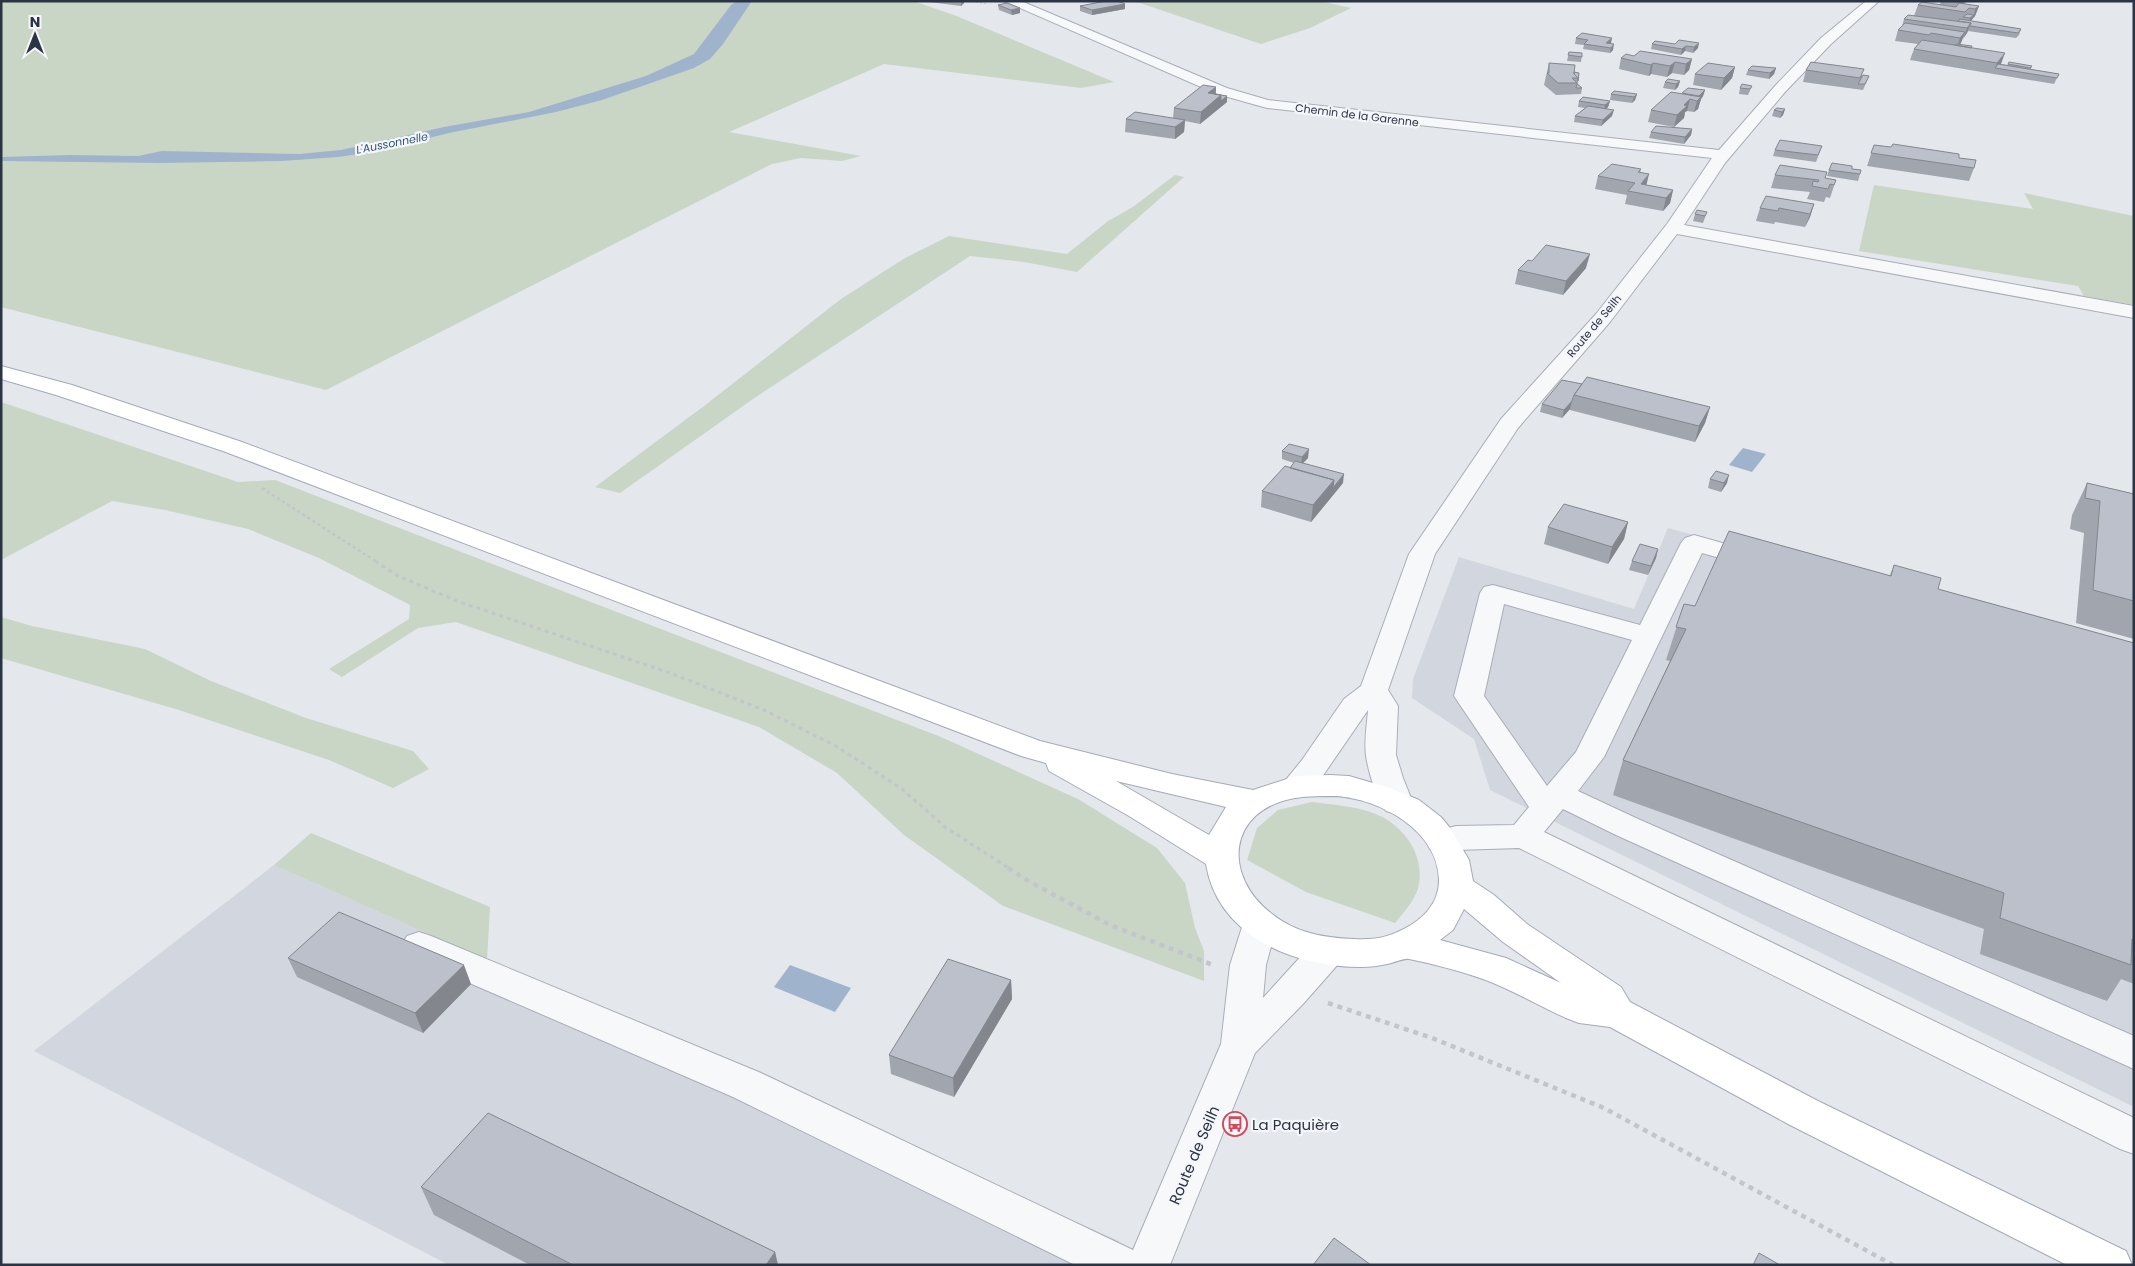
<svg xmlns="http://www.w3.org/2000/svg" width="2135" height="1266" font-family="Poppins,sans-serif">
<rect width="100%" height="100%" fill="#e4e7ec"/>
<!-- built -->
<path fill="#d2d6de" d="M1668,528L2134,655V1107L1490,790L1474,739L1412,698L1413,679L1459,557L1634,609Z
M274,865L1119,1241L1109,1265H449L34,1051Z"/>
<!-- green -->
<path fill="#c9d6c5" d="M1,1H913L954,15L1114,82L1081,88L884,64L729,132L861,156L842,161L801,158L772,164L326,390L1,307Z
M1134,1H1320L1351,8L1310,28L1261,44Z
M1175,175L1184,177L1077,272L1024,262L970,256L753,399L620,493L595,487L704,406L841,299L905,258L949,236L1067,254L1108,221L1133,207Z
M1874,185L2033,209L2024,193L2134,216V305L2084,296L2078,286L1859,251Z
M1,402L238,482L275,480L941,737L1078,799L1157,848L1185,883L1195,928L1204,951V981L1003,906L904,835L837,773L759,727L456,622L418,628L342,677L329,669L409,619L410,605L319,558L248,529L165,510L112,501L1,560Z
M1,617L32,626L145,649L211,681L306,718L413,751L429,769L393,788L329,760L179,710L1,658Z
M1312,802C1334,805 1356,806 1376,814C1404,826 1424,854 1419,884C1417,898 1404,912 1395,923L1306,892L1247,860L1257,828L1278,810Z
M311,833L490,907L487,960L274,865Z"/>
<!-- water -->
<path fill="#9fb4cc" d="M737,1H752L723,44L710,59L694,68L602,100L556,112L449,133L372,152L338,157L282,161L160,163L1,161V157L70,155L138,156L162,151L299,154L341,150L444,127L529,112L646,76L694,54L731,5Z
M1743,448L1766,454L1752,472L1729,465Z
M790,965L851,988L835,1012L774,987Z"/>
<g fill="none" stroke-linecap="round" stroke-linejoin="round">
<defs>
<path id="minor" d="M1004,1H1021L1227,88L1268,100L1719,150L1775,86L1821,38L1866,1H1879L1831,44L1785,92L1725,163L1684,225L2134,306V318L1677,234L1610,322L1518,428L1435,554L1388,690L1398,706L1396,755L1403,778L1413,803L1408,811L1397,814L1386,811C1376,795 1369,775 1366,756C1364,742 1367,724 1368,710L1324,774L1307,795L1296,798L1285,795L1280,787L1302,760L1344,699L1361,686L1409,554L1501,419L1596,314L1667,224L1712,158L1267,108L1217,94Z
M1694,535L1765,555L1769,560L1765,565L1756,568L1702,553L1604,757L1578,791L1638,819L2134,1036V1069L1616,835L1563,809L1544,832L2134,1118V1154L2120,1149L1519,848L1456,850L1442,853L1430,849L1426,841L1430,833L1456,826L1514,825L1529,807L1454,696L1480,593L1484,587L1493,585L1640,625L1681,543L1685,538ZM1504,604L1632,640L1576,752L1547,786L1484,696Z
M1260,911L1272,915L1277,924L1266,965L1263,998L1314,942L1327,938L1340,942L1345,952L1340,962L1303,1004L1255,1053L1170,1265H1075L733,1097L407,956L401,946L407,936L419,932L431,936L761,1073L1133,1250L1221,1044L1230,965L1243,924L1248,915Z"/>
<path id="major" d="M1,366L72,385L239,441L1040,741L1172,774L1253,790L1296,776L1330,775L1349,776L1390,788L1419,800L1441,817L1450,828L1469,860L1473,881L1494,895L1527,924L1621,987L1630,1002L1818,1101L2126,1251L2132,1265H2067L1790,1125L1610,1027L1579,1023L1566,1018C1539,1006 1511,989 1483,979C1460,971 1434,964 1409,959C1403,958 1394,963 1387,964C1379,966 1370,967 1361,967C1295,967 1218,937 1206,864L1129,816L1049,771L1046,763L1021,756L223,451L56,395L1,379ZM1116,781L1226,807L1209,835ZM1336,796C1380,799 1438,830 1439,880C1439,900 1427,915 1411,925C1390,937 1378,940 1354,939C1324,938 1296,933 1272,914C1222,876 1227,810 1295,798C1308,796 1323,796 1336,796ZM1464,909L1503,942L1561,983L1506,958L1440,940L1453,930Z"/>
</defs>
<!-- minor casing -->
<use href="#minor" stroke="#a9aeb7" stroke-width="2"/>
<!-- major casing -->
<use href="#major" stroke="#a3abb8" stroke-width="2"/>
<!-- path-far3 -->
<path stroke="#c2c5cb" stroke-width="1" stroke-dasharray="2 2" stroke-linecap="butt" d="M968,1L988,4"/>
<!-- path-far2 -->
<path stroke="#c2c5cb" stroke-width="2.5" stroke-dasharray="3 3" stroke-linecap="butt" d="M262,488L377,562"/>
<!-- path-far1 -->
<path stroke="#c2c5cb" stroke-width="3" stroke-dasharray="4 4" stroke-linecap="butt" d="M375,561L398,576L457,601L670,673L764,710L836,746L902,789L945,827L1010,869"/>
<!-- path -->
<path stroke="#c2c5cb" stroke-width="4.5" stroke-dasharray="5 5" stroke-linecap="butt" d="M1008,868L1030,882L1110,925L1213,965
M1328,1003L1432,1038L1604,1108L1893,1265"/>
<!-- minor -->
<use href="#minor" fill="#f7f8fa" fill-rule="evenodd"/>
<!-- major -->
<use href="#major" fill="#fff" fill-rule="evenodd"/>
</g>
<!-- wall -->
<path fill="#a1a5ae" d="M929,1H964V3L961,6L929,2Z
M1941,1H1966L1965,4L1979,6L1975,16L1971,21L2021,29L2019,35L2016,38L1968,31L1967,33L1963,38L1960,44L1971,48L2000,64L2007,65L2008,64L2032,66L2031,69L2059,74L2054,84L1910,60L1914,49L1918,44L1895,41L1898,30L1902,26L1904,19L1914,16L1918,5L1940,4Z
M1125,4V9L1092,15L1080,11V6Z
M998,5L1020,13L1012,15L999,10Z
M1576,38H1612L1610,44L1613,50L1610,53L1583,49L1584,45L1575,44Z
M1652,44H1675L1698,48L1693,53L1685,51L1681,55L1651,49Z
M1569,52L1582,53L1581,62L1567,61Z
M1634,56L1692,59L1689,70L1684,75L1672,73L1667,77L1651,74L1649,76L1619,69L1621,58Z
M1549,63L1574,72L1579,73L1578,84L1582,88L1581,94L1556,95L1544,85Z
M1735,67L1732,78L1721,90L1693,85L1695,74Z
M1776,68L1774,74L1769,79L1746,75L1748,70Z
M1806,70L1863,75L1869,76L1863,90L1803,82Z
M1680,81L1678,87L1675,90L1663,88L1665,82Z
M1752,86L1748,95L1739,94L1740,88Z
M1216,87V94L1227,102L1200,124L1185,121L1184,132L1175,139L1125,132L1126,119L1173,118L1174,108Z
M1705,90L1703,96L1701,99L1698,109L1694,112L1687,111L1685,112L1684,118L1674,127L1648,122L1651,110L1682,94Z
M1611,94H1637L1635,100L1632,103L1610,100Z
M1579,101H1610L1608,107L1606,109L1612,116L1601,126L1574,122L1575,116L1585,108L1578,107Z
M1785,109L1783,115L1780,118L1772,116L1774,110Z
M1692,129L1691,135L1684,144L1649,138L1651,132Z
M1874,145L1974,168L1969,181L1867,166Z
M1822,146L1816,162L1773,156L1775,150Z
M1641,169L1640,173L1646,185L1673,190L1670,203L1663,211L1625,204L1627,195L1595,189L1598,176Z
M1852,169L1861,170L1858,181L1827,176L1829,170Z
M1775,175L1825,179L1836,180L1830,198L1826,197L1824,202L1807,199L1810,192L1771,188Z
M1814,204L1810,217L1805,227L1775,222L1774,224L1756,221L1760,208Z
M1707,212L1703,223L1693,221L1695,214Z
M1586,268L1563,295L1515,284L1518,270Z
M1582,384L1710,407L1705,423L1695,442L1570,410V409L1562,418L1540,412L1542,404Z
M1282,451L1308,458L1303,463L1343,483L1311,522L1261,507L1262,491L1290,468L1294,463L1282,459Z
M1710,479L1727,483L1721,492L1708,488Z
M2087,483L2134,494V639L2076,623L2084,533L2070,529L2072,515Z
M1628,522L1624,539L1608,564L1544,544L1548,527Z
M1658,549L1656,558L1648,575L1629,570L1632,561Z
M1894,565L1938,589L2134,643V984L2121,979L2107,1001L1980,954L1984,929L1613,795L1623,760L1670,661L1666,660L1684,604L1695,606L1890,575Z
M288,958L471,984L423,1033L297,977Z
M1011,980L1012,999L954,1097L891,1074L889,1055Z
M421,1187L775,1252L778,1265H530L434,1215Z"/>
<!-- shaded-wall -->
<path fill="#83868d" d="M961,1H964V3L961,6Z
M1125,4V9L1092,15V10Z
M1979,6L1975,16L1968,24L1970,18L1974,15L1975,9Z
M1020,8V13L1012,15L1011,10Z
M1971,23L1967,33L1963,39L1967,28Z
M1965,32L1961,43L1958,47H1957L1960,38Z
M1612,38L1611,43L1606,47V43Z
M1699,43L1698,48L1693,53L1694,47Z
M1614,44L1613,50L1610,53L1611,48Z
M1686,46L1685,51L1681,55L1682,49Z
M2005,53L2001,64L1997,68H1995L1997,63Z
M1692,59L1689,70L1684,75L1686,64Z
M1675,62L1672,73L1667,77L1670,66Z
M1653,63L1651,74L1649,76L1651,65Z
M1735,67L1732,78L1721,90L1724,78Z
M1776,68L1774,74L1769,79L1770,73Z
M1680,81L1678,87L1675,90L1676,84Z
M1216,87L1215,99L1208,93Z
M1705,90L1703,96L1701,99L1698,109L1694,112L1697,101L1699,96Z
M1637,94L1635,100L1632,103L1634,97Z
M1221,95L1227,96V102L1200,124L1201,112Z
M1690,99L1687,111L1685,112L1684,118L1674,127L1677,115L1684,105Z
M1610,101L1608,107L1604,111L1605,105Z
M1785,109L1783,115L1780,118L1782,112Z
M1614,110L1612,116L1601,126L1603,120Z
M1185,120L1184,132L1175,139V127Z
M1692,129L1691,135L1684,144L1685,137Z
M1649,174L1646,187L1641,184Z
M1673,190L1670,203L1663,211L1666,198Z
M1814,204L1810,217L1805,227L1810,214Z
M1590,254L1586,268L1563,295L1566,281Z
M1572,401L1570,409L1562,418L1564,410Z
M1710,407L1705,423L1695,442L1699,426Z
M1309,449L1308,458L1301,465L1302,457Z
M1344,474L1343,483L1311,522L1313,505L1334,480Z
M1729,475L1727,483L1721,492L1724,483Z
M1628,522L1624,539L1608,564L1612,547Z
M1658,549L1656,558L1648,575L1651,566Z
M464,965L471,984L423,1033L415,1013Z
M1011,980L1012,999L954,1097L953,1078Z
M775,1252L778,1265H766Z"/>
<!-- building -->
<path fill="#bbc0ca" stroke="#83868d" d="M1106,1H1118L1125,4L1092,10L1080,6Z
M1948,1H1964L1962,3Z
M1922,2L1956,7L1959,3L1979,6L1975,9L1969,8L1965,12L1918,5Z
M1007,3L1020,8L1011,10L998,5Z
M1967,14L1974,15L1970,18L1963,17Z
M1908,15L1971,23L1967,28L1904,19Z
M1960,19L2021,29L2018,33L1970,26L1971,23L1958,21Z
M1905,23L1965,32L1960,38L1931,33L1929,35L1898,30Z
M1582,33L1612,38L1606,43L1614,44L1611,48L1584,44L1588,40L1576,38Z
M1679,40L1699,43L1694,47L1686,46L1682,49L1652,44L1655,41L1675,44Z
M1922,40L2005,53L1997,63L1914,49Z
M1956,44L1972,46L1971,48L1955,45Z
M1640,51L1692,59L1686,64L1675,62L1670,66L1653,63L1651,65L1621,58L1626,54L1634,56Z
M1569,52L1582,53V57L1568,55Z
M1811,62L1864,69L1860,78L1806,70Z
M2009,62L2032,66L2030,68L2008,64Z
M1549,63L1575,65L1574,74L1578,78H1572L1577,83H1558L1547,73H1549Z
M1708,63L1735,67L1724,78L1695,74Z
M1998,64L2059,74L2057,78L1995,68Z
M1752,66L1776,68L1770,73L1748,70Z
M1574,72L1579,73L1578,81V78L1574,74Z
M1863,75L1869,76L1865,84H1858Z
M1668,79L1680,81L1676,84L1665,82Z
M1577,84L1582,88H1576Z
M1742,84L1752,86L1750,89L1740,88Z
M1203,85L1216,87L1208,93L1221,95L1201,112L1174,108Z
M1688,88L1705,90L1699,96L1682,93Z
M1614,91L1637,94L1634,97L1611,94Z
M1671,92L1701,97L1697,101L1690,99L1684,105L1687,106L1677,115L1651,110Z
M1214,94H1215L1227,96L1221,101V95Z
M1583,97L1610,101L1605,105L1579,101Z
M1588,106L1614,110L1603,120L1575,116Z
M1777,108L1785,109L1782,112L1774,110Z
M1135,112L1185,120L1175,127L1126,119Z
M1656,126L1692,129L1685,137L1651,132Z
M1780,140L1822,146L1818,155L1775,150Z
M1893,144L1959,154V158L1976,160L1974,168L1871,153L1874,145L1891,147Z
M1832,163L1852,166V169L1861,170L1860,174L1829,170Z
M1612,164L1641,169L1638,172L1649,174L1641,184L1673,190L1666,198L1628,191L1635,183L1598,176Z
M1780,165L1827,172L1825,178L1836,180L1834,185L1830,184L1828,189L1812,186L1813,181L1818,182L1819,180L1775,175Z
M1766,196L1814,204L1810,214L1779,208L1778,211L1760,208Z
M1697,210L1707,212L1705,216L1695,214Z
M1546,245L1590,254L1566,281L1518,270L1528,260L1532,261Z
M1587,377L1710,407L1699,426L1574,395Z
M1562,380L1582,384L1574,395L1572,401L1564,410L1542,404Z
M1289,444L1309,449L1302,457L1282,451Z
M1295,461L1344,474L1333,488L1334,480L1290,468Z
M1285,466L1334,480L1313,505L1262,491Z
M1716,471L1729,475L1724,483L1710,479Z
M2087,483L2134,494V601L2093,590L2100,501L2085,498Z
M1564,504L1628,522L1612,547L1548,527Z
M1729,531L1891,576L1894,565L1941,578L1938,589L2134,643V939H2132L2131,965L2000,918L2004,893L1623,760L1686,629L1676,627L1684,604L1695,606Z
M1640,544L1658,549L1651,566L1632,561Z
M339,912L464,965L415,1013L288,958Z
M948,959L1011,980L953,1078L889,1055Z
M488,1113L775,1252L766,1265H573L421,1187Z
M1334,1238L1371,1265H1313Z
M1759,1253L1780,1265H1753Z"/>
<!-- icons -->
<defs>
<symbol id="bus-ring" viewBox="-11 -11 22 22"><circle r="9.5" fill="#f4f6f9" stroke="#d1495b" stroke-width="1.5"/><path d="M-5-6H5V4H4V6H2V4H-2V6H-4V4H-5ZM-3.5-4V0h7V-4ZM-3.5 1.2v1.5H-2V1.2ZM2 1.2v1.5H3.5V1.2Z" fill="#d1495b"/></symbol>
</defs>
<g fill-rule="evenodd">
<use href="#bus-ring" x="1221" y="1110" width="28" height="28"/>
</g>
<g text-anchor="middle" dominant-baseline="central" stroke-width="4.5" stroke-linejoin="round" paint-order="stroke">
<!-- far-street labels -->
<g font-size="11" fill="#2b3445" stroke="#f4f6f9">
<text transform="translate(1357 115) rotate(7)">Chemin de la Garenne</text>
<text transform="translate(1594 326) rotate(-50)">Route de Seilh</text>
</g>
<!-- far-water labels -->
<g font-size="11" font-style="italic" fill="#34527a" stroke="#f4f6f9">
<text transform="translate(392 143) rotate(-11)">L'Aussonnelle</text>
</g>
<!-- near-poi labels -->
<g font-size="15" fill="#2b3445" stroke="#f4f6f9" text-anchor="start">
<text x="1252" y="1124">La Paquière</text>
</g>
<!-- near-street labels -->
<g font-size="15" fill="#2b3445" stroke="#f4f6f9">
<text transform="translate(1194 1155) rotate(-67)">Route de Seilh</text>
</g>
</g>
<!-- border -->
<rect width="2135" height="1266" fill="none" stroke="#2b3445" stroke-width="5"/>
<!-- north arrow -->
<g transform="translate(35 35)" stroke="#f4f6f9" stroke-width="4" paint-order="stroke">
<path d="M0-4L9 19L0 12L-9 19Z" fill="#2b3445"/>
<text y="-8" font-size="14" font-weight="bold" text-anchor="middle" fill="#2b3445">N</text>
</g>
</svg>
